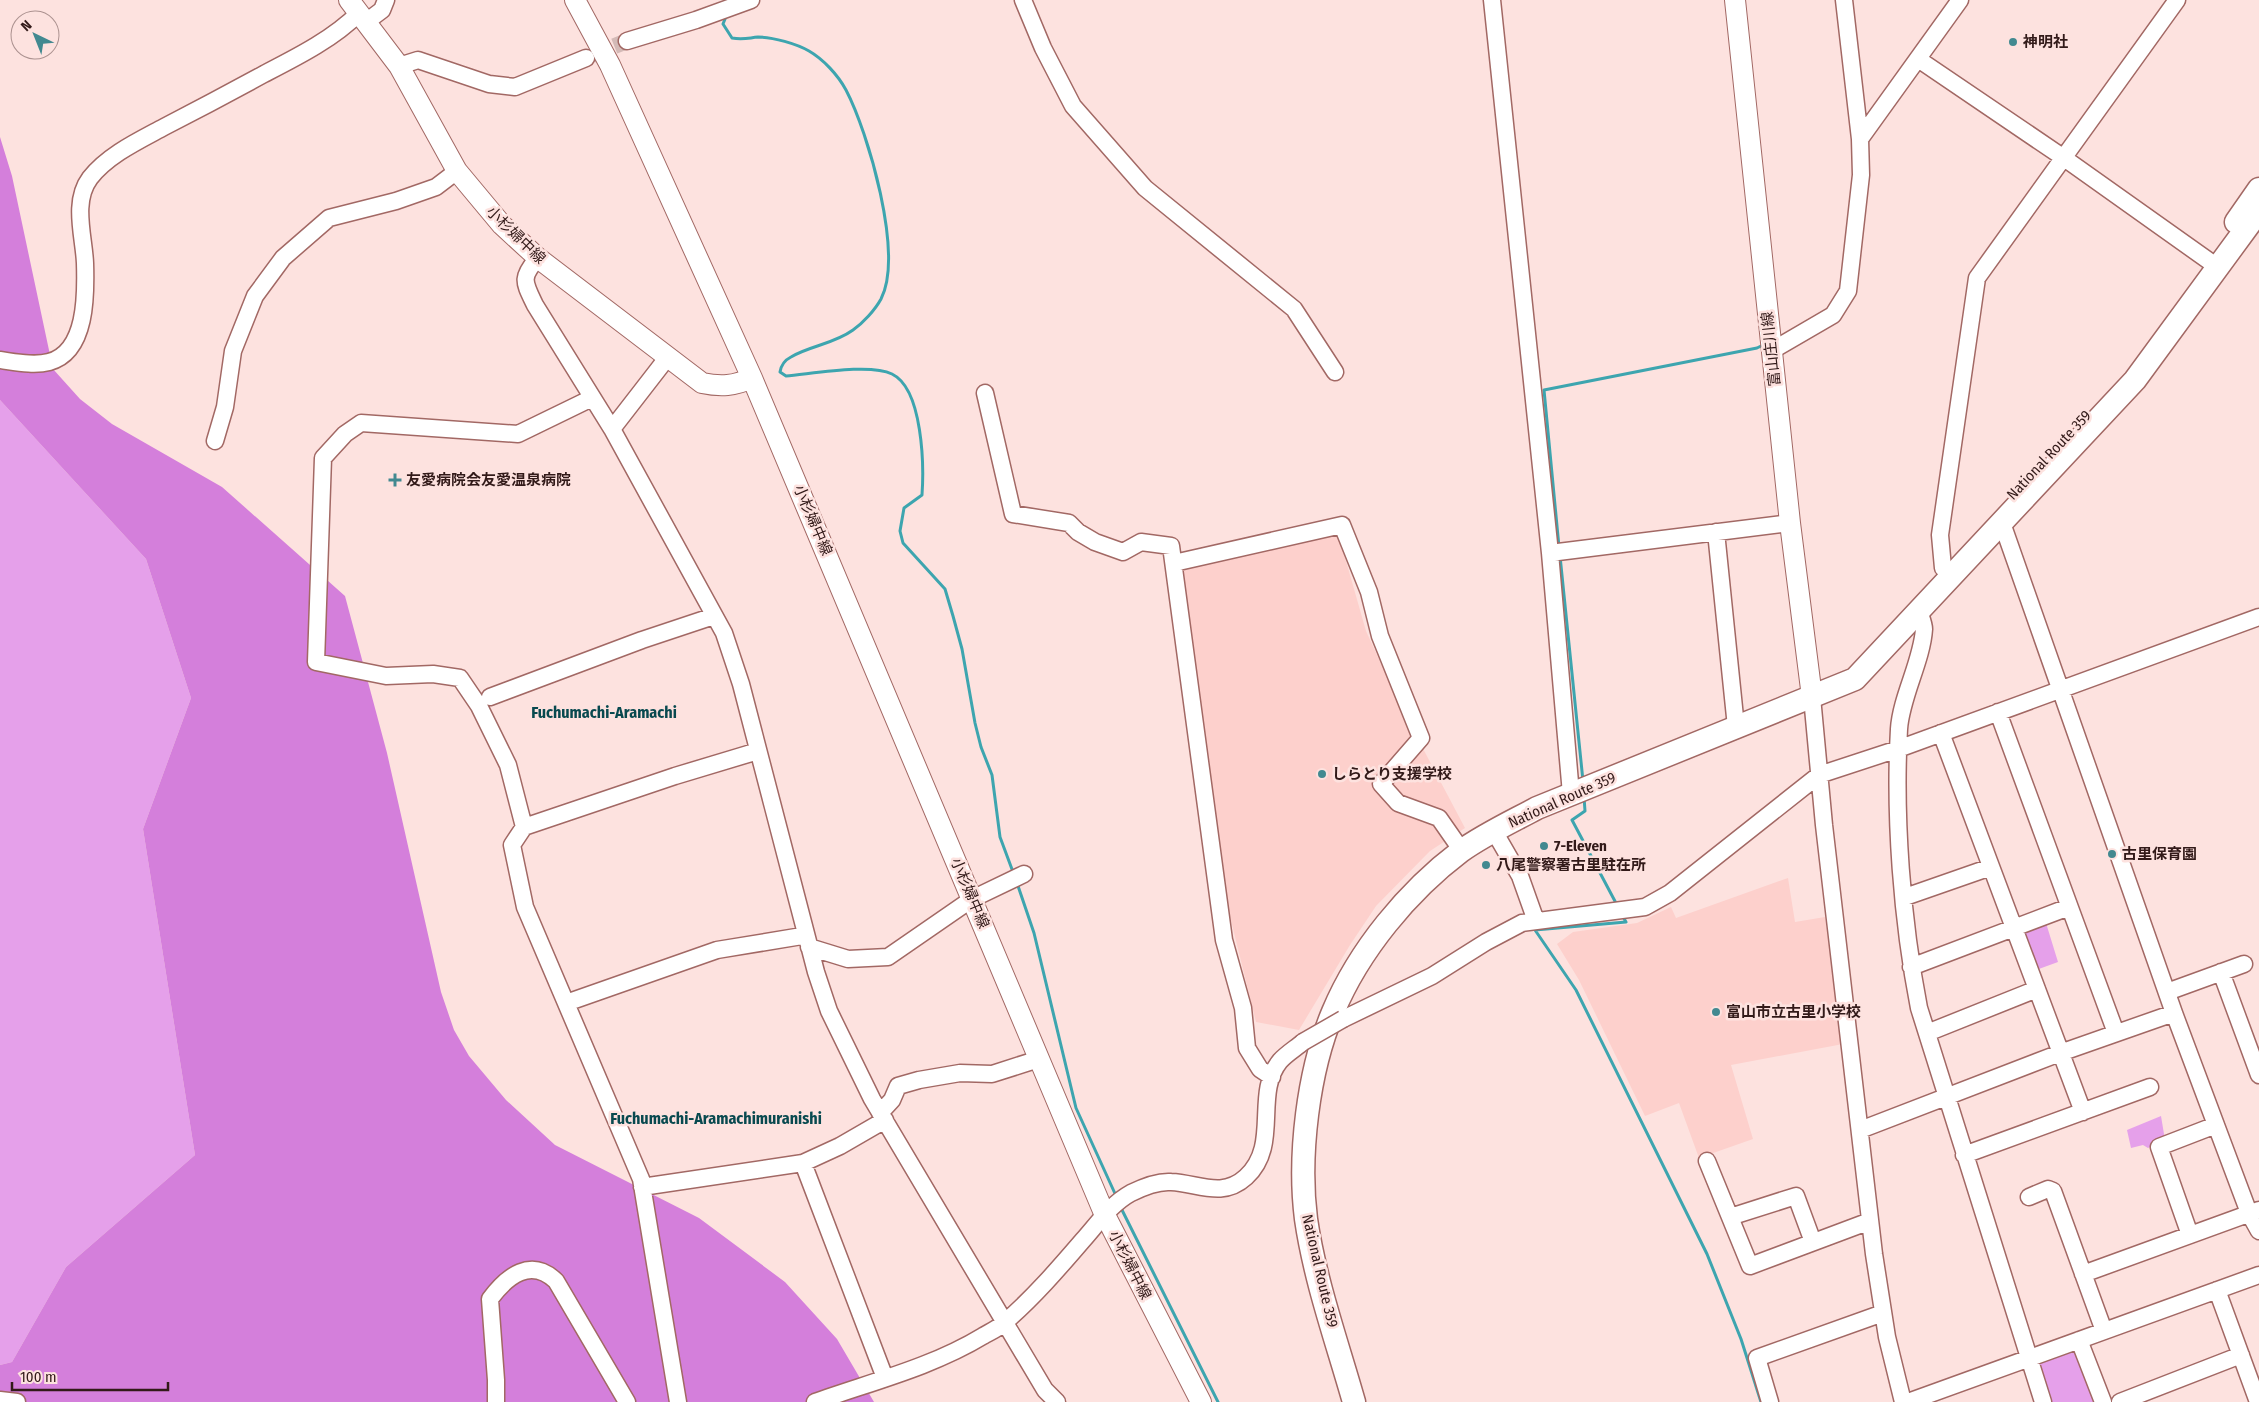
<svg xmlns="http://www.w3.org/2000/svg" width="2259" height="1402" font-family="'Fira Sans Condensed','Noto Sans JP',sans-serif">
<rect width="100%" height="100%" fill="#fde2df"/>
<!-- built -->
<path fill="#fdd0cc" d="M1338,533L1366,631L1401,707L1465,828L1430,851L1376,906L1350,945L1299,1030L1256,1022L1225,896L1180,567Z
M1788,878L1795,922L1825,917L1843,1044L1731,1065L1753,1139L1699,1158L1679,1103L1645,1116L1579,980L1557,944L1573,932L1637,923L1671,907L1676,918Z"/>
<!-- green -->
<path fill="#e5a0ea" d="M0,400L146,559L191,698L143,829L195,1155L66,1267L12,1362L0,1365Z
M2046,923L2058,962L2036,970L2022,932Z
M2161,1116L2165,1140L2148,1148L2143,1145L2131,1148L2127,1130Z
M2077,1347L2098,1402H2049L2037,1361Z"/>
<!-- forest -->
<path fill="#d47fdb" d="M0,137L12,176L53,369L80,399L112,424L222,487L345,596L387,753L441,992L454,1030L469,1056L506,1100L555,1145L699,1218L785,1282L837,1339L874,1402H0V1365L12,1362L66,1267L195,1155L143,829L191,698L146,559L0,400Z"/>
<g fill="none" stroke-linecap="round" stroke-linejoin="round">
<!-- stream -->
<path stroke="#3da5af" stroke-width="3" d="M727,14L723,24L732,38C743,40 748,38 758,37C773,37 797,44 809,51C823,59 838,75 846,90C868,132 904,254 881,299C875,310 863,323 853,330C834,344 809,346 791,357C785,360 781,366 780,372L786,376C811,374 870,363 892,374C923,389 924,466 922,495L904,508L900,531L903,543L945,589L953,616L962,649L975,723L981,747L992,775L1000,837L1013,872
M1559,547L1544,390L1757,348L1765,344
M1560,556L1583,781
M1584,797L1585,811L1572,820L1617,905
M1017,883L1034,933L1076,1108L1117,1198
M1622,915L1626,922L1535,930L1576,990L1707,1254L1741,1339L1761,1402
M1120,1206L1218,1402"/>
<!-- minor-tunnel -->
<path stroke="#d4bab7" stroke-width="16" stroke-dasharray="16 8" stroke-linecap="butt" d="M592,55L627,41"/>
<defs>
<path id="minor" d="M1023,0L1043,48L1073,106L1145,188L1294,309L1335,372
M1492,0L1550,553L1571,794
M1844,0L1860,139
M366,22L382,10L386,0
M627,41L696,20L751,0
M1918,59L2064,158L2209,261
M399,66L418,60L489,84L515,87L586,58
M538,258C520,278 524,282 535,305L612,429L724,633L741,684L816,972L829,1011L872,1099L1045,1390L1057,1402
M1771,351L1833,315L1848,291L1861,175L1860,139L1960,0
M0,360C15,362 34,366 49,362C87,352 86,294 85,263C84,237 72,202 90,178C108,155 138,141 164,127C197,110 231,92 264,74C297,57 333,39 359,13
M985,393L1013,514L1069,523L1078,532L1095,542L1123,552L1141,542L1171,546L1224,940L1243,1008L1247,1048L1260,1069L1272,1077
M612,429L667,358
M215,441L225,407L233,351L255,296L283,258L329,218L396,201L436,187L457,171
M2002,523L2174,1013L2249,1213L2259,1231
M1716,532L1736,727
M1550,553L1790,523
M1174,563L1342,525L1369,592L1380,636L1421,738L1381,784L1398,803L1439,818L1462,851
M1943,568L1940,535L1977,278L2177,0
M1919,611C1921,617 1924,624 1924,629C1922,661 1901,697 1899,729C1894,817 1902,921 1919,1008L2043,1402
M490,697L642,640L714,616
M1812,697L1824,825L1874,1254L1887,1337L1903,1402
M1998,712L2116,1033
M1941,733L2083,1112
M524,827L508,765L479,706L460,678L433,674L386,676L316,662L323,458L345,434L361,423L518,434L592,398
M1494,831L1520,876L1536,921
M1905,897L1991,867
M809,947L848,959L888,957L972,899L1024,874
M1911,967L2069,907
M2221,972L2259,1075
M2167,992L2244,964
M566,1003L717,950L802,936
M1343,1019L1432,976L1486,942L1522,923L1645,907L1670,893L1819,775L1898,749L2259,617
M1927,1033L2037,989
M880,1113L892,1100L898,1086L919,1080L960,1073L992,1074L1039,1059
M1860,1130L2060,1053L2174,1013
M1964,1155L2150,1087
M1707,1161L1750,1266L1870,1221
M803,1163L840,1146L885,1120
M642,1187L803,1163L885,1378
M2029,1197L2048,1189L2053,1191L2104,1331
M1730,1217L1796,1196L1813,1242
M2190,1235L2159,1147L2216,1125
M2083,1274L2259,1210
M2217,1290L2258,1402
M2079,1340L2103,1402
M0,1400L17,1402
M496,1402V1380L490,1299C507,1276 531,1257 556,1281L627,1402
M678,1402L641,1179L525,907L512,845L524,827L675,776L758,751
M815,1402C871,1382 932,1367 983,1336C990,1332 999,1328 1005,1322C1033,1298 1059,1268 1083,1240C1098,1223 1111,1204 1131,1193C1143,1187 1158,1181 1171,1182C1198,1183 1222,1199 1246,1177C1281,1145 1253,1094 1280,1061C1286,1054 1296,1048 1303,1042
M1770,1402L1757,1358L1883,1313
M1908,1402L2259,1275
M2120,1402L2241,1355"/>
<path id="major" d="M349,0L399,66L457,171L502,225L538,258L702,383C721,387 734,386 752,378
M575,0L610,65L752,378L1104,1213L1201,1402
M1735,0L1790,523L1812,697"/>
<path id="highway" d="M2236,222L2259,189
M1354,1402C1337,1342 1315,1281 1306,1219C1298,1156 1308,1071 1333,1012C1359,950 1408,891 1461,851C1485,834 1511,822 1537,808L1855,679L2135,380L2259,211"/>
</defs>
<!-- minor casing -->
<use href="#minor" stroke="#a26864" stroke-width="19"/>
<!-- major casing -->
<use href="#major" stroke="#a26864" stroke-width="22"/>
<!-- highway casing -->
<use href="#highway" stroke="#a26864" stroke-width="25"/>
<!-- minor -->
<use href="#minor" stroke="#fff" stroke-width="16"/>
<!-- major -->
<use href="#major" stroke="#fff" stroke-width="20"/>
<!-- highway -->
<use href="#highway" stroke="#fff" stroke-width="22"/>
<defs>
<path id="minor-bridge" d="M1303,1042L1343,1019"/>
</defs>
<!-- minor-bridge casing -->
<use href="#minor-bridge" stroke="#a26864" stroke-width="19" stroke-linecap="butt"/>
<!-- minor-bridge -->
<use href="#minor-bridge" stroke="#fff" stroke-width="16"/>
</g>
<!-- markers -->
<g fill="#428990" stroke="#fde2df" stroke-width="2">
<circle cx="2013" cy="42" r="5"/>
<path d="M392.5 472.5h5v5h5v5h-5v5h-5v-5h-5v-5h5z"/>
<circle cx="1322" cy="774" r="5"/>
<circle cx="1544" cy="846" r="5"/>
<circle cx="2112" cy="854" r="5"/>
<circle cx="1486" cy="865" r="5"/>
<circle cx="1716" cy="1012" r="5"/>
</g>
<g text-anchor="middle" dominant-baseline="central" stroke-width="5" stroke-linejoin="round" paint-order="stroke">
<!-- poi labels -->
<g font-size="15" font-weight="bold" fill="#321a19" stroke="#fde2df" text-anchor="start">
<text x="2023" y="42">神明社</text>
<text x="406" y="480">友愛病院会友愛温泉病院</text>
<text x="1332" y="774">しらとり支援学校</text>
<text x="1554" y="846">7-Eleven</text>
<text x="2122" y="854">古里保育園</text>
<text x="1496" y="865">八尾警察署古里駐在所</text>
<text x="1726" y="1012">富山市立古里小学校</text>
</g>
<!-- street labels -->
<g font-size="15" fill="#321a19" stroke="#fde2df">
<text transform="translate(516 235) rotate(44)">小杉婦中線</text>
<text transform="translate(1771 349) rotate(-96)">富山庄川線</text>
<text transform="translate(2049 455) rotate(-47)">National Route 359</text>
<text transform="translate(813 520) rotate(67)">小杉婦中線</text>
<text transform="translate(1562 800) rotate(-24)">National Route 359</text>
<text transform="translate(970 893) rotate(67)">小杉婦中線</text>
<text transform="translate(1130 1265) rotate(63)">小杉婦中線</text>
<text transform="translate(1320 1271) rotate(77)">National Route 359</text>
</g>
<!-- neighbourhood labels -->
<g font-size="16" font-weight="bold" fill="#08494f" stroke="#fde2df">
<text x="604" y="712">Fuchumachi-Aramachi</text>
<text x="716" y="1118">Fuchumachi-Aramachimuranishi</text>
</g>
</g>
<!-- north arrow -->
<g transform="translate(35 35) rotate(317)"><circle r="24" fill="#fde2df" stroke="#ac9290"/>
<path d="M0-4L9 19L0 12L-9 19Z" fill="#428990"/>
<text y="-8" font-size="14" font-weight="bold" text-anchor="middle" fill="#321a19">N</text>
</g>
<!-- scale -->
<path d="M12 1382v8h156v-8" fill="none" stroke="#321a19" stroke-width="2.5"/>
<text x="20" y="1382" font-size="15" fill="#321a19" stroke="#fde2df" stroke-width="4" paint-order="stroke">100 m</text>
</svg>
